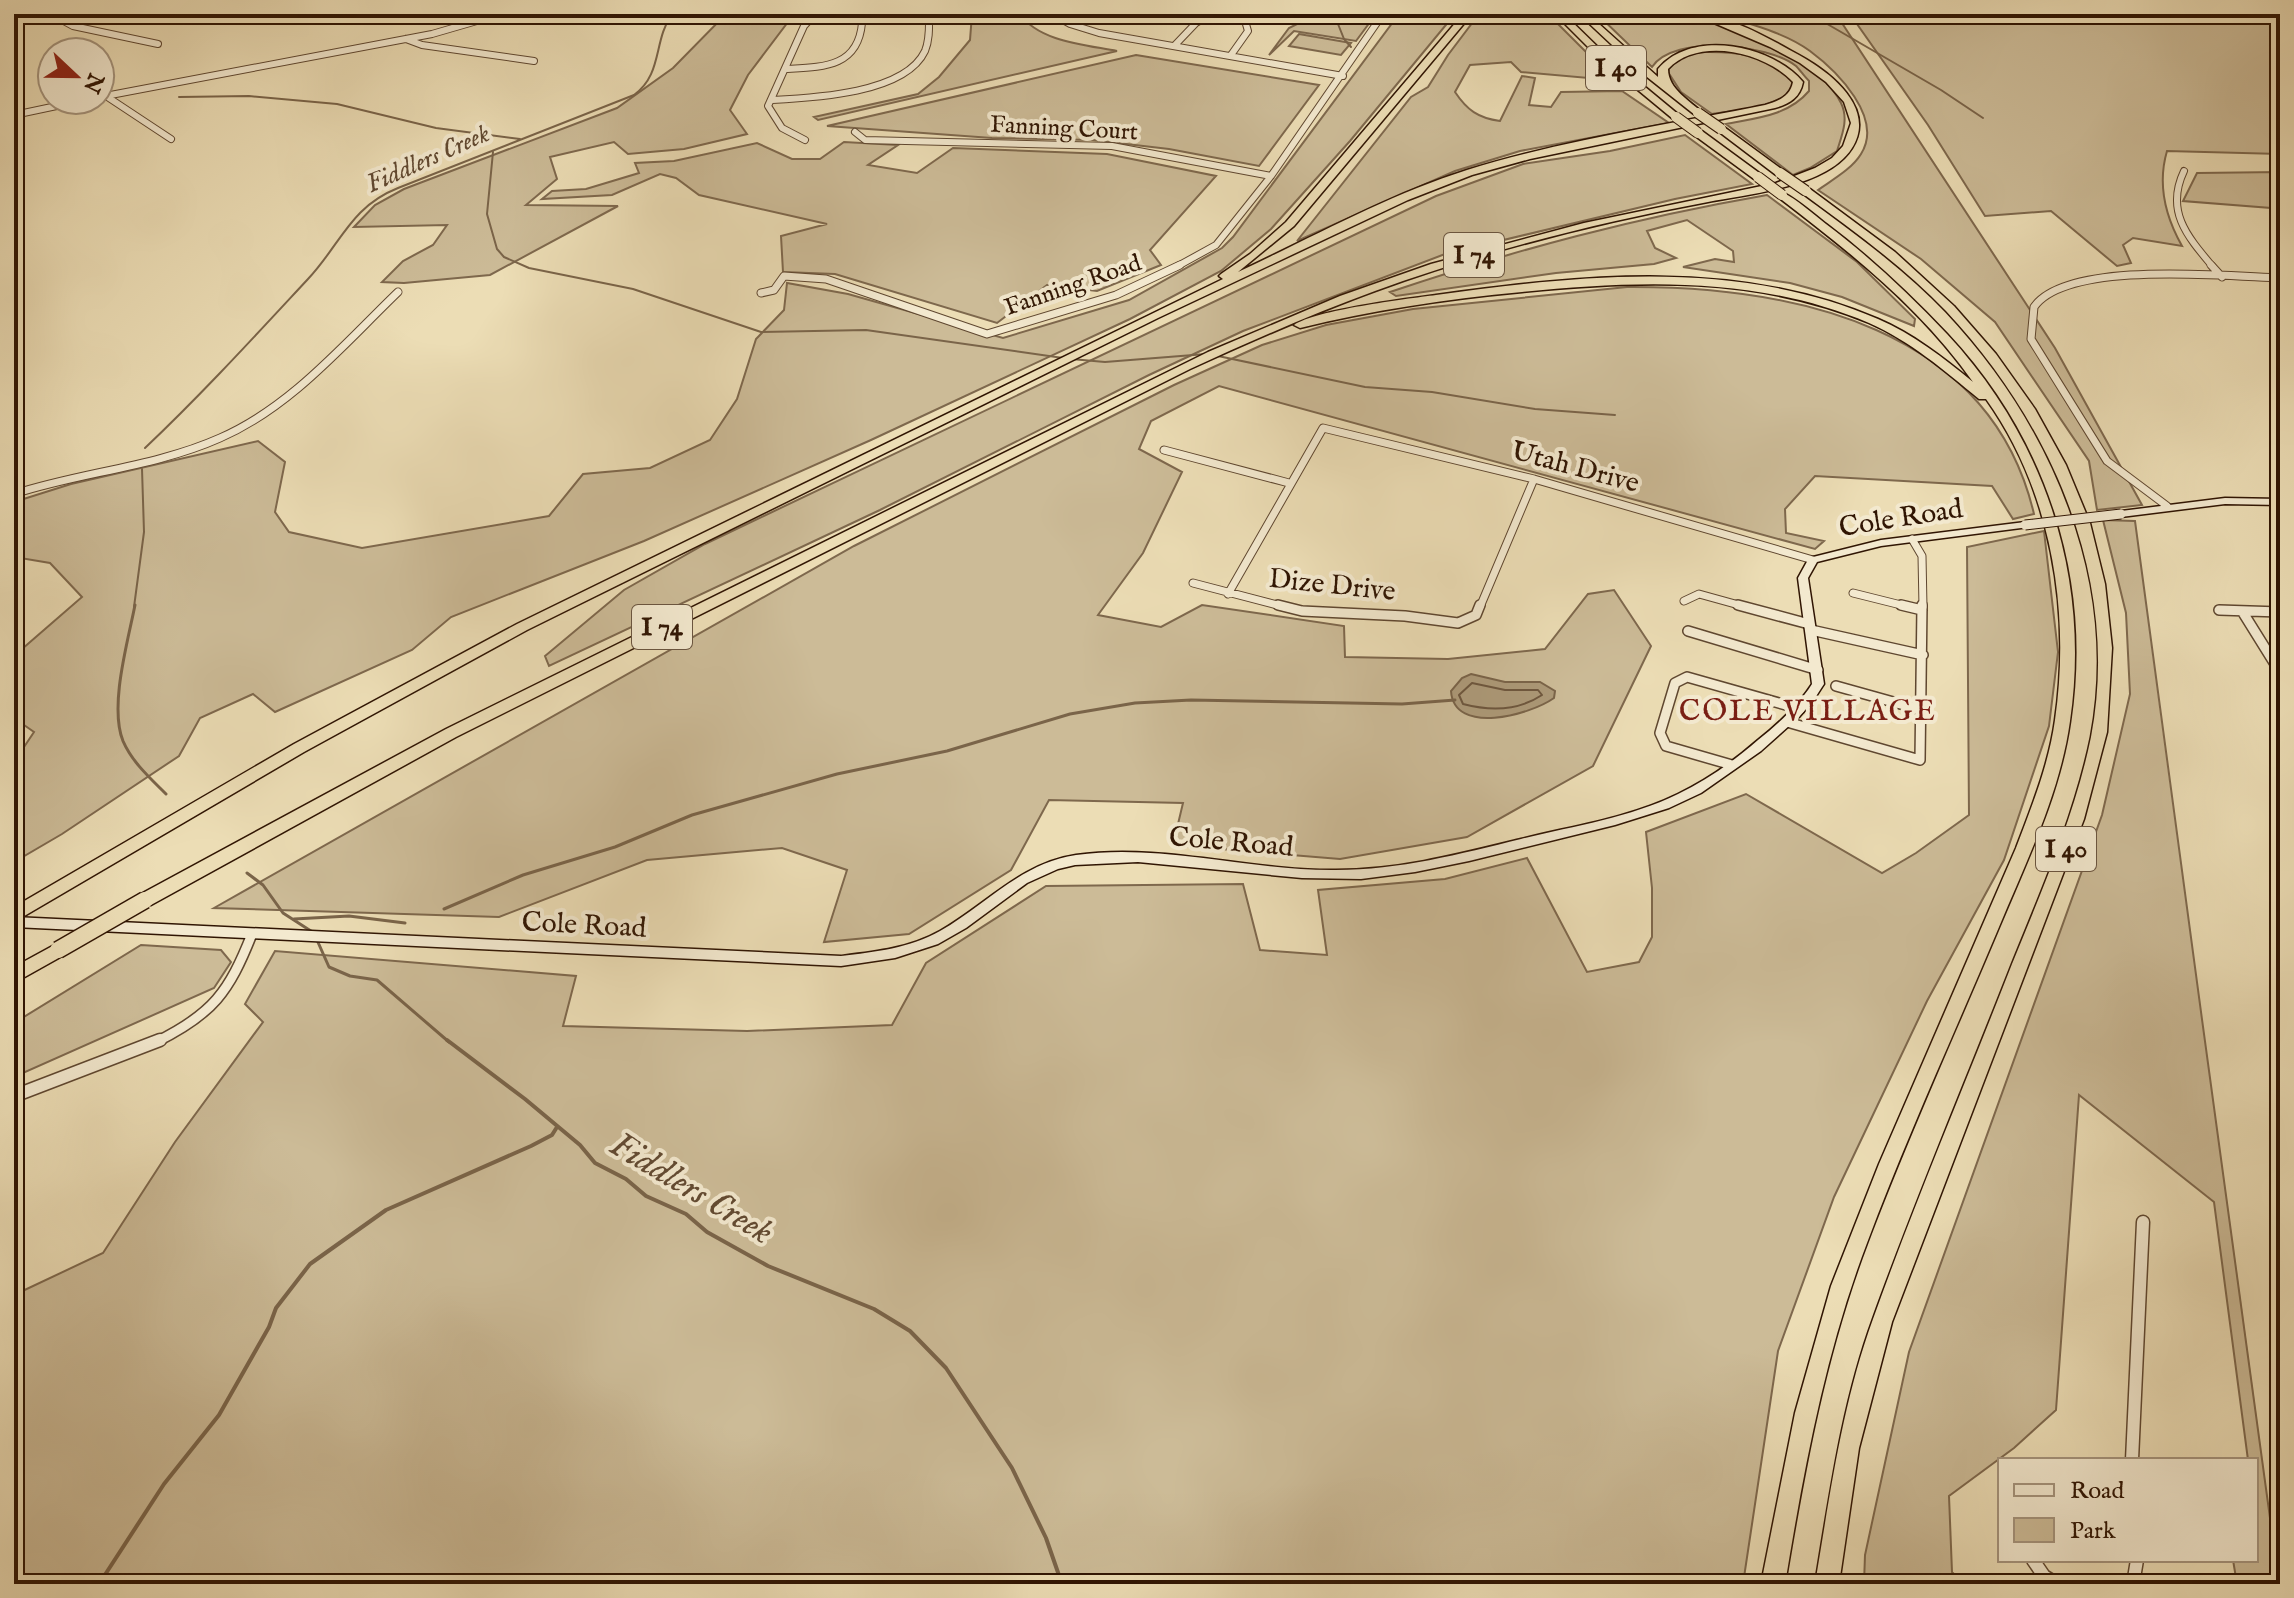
<svg xmlns="http://www.w3.org/2000/svg" width="2294" height="1598" font-family="'IM FELL English',serif">
<rect width="100%" height="100%" fill="#ecddb5"/>
<filter id="stains"><feTurbulence type="fractalNoise" baseFrequency=".0025" numOctaves="4"/><feColorMatrix values="0 0 0 0 .2 0 0 0 0 .09 0 0 0 0 .02 0 0 0 .5 -.17"/></filter>
<radialGradient id="worn" r=".72"><stop offset=".6" stop-color="#630" stop-opacity="0"/><stop offset="1" stop-color="#630" stop-opacity=".3"/></radialGradient>
<!-- green -->
<path fill="#ccbb97" stroke="#7e684d" stroke-width="2" d="M726,14H794L748,75L730,110L747,134L684,149L628,154L614,142L550,157L557,179L526,205L618,206L490,275L404,283L382,282L403,261L433,245L447,225L354,227L375,205L404,189L617,108L673,68Z
M972,14H1020C1039,42 1087,45 1117,51L818,120L814,117L918,94L939,77L970,40Z
M1317,14H1376L1356,41L1294,31L1269,55L1289,28Z
M1399,14H1455L1350,141L1271,229L1221,271L1130,319L871,440L644,541L451,617L412,650L275,712L253,694L200,718L179,756L62,834L14,862V762L34,732L14,718V656L82,597L50,563L14,557V502L71,484L258,441L285,462L275,512L289,532L362,548L549,516L583,474L650,468L710,440L737,399L756,339L784,310L787,283L848,294L1003,338L1129,300L1222,248L1233,237Z
M1479,14H1548L1598,64L1622,81L1521,72L1511,62L1470,65L1455,92C1467,110 1478,118 1500,121L1522,76L1535,78L1529,105L1551,107L1561,92L1622,91L1669,123L1520,151L1455,171L1297,241L1411,97L1428,87L1448,55Z
M1597,14C1626,14 1661,9 1689,14C1734,22 1820,61 1841,103C1849,119 1842,135 1837,151L1810,168L1793,175L1726,124C1756,118 1788,116 1809,91V81C1804,76 1800,70 1796,66C1768,44 1674,34 1652,67Z
M1718,14H1836L2055,348L2142,505L2097,510L2089,461L1995,322L1921,259L1818,190C1832,180 1852,169 1861,154C1884,118 1837,71 1810,51C1784,32 1749,24 1718,14Z
M1850,14H2062L2083,17L2085,14H2280V154L2167,151C2157,185 2165,216 2182,246L2133,238L2123,245L2131,263L2117,266L2051,211L1985,216L1928,125Z
M1299,34L1351,43L1341,55L1289,46Z
M1700,52C1739,51 1760,54 1791,78L1793,87C1779,109 1736,110 1712,114L1681,92L1668,72C1672,57 1687,56 1700,52Z
M1136,55L1319,85L1259,166L1169,149L1092,140L992,138L827,126Z
M1685,135L1752,184L1675,199L1445,254L1243,331L1149,375L880,510L549,666L545,656L624,590L705,544L1436,196L1523,164L1610,151Z
M844,142L898,145L868,165L917,173L953,148L1107,154L1216,176L1150,250L1161,265L1097,291L1047,285L997,323L835,274L783,272L781,236L827,224L699,195L676,178L660,174L612,195L542,199L552,191L586,189L639,173L635,163L674,161L757,143L792,159H820Z
M2280,172V221L2271,208L2183,201L2197,173Z
M1767,195L1857,262L1915,319L1914,326L1842,297L1790,283L1683,267L1715,259L1734,262L1733,251L1687,220L1647,231L1655,248L1676,258L1654,264L1556,273L1396,296L1390,292C1518,249 1635,218 1767,195Z
M1627,287C1793,286 1990,327 2034,514L2013,519L1992,486L1815,476L1785,509L1786,533L1824,541L1815,549L1219,386L1151,421L1139,449L1182,472L1143,553L1098,615L1161,627L1202,605L1344,626L1345,657L1448,659L1545,649L1588,594L1614,590L1651,646L1593,766L1467,837L1340,859L1173,845L1183,803L1049,800L1011,870L909,934L824,942L847,870L782,848L647,860L499,917L214,908L854,546L1174,385L1262,345L1326,325L1413,309Z
M2103,520L2135,521C2180,876 2233,1229 2279,1584H2237L2233,1560H2256V1460H2248L2214,1202L2079,1095L2056,1410L2014,1448L1949,1496L1952,1572L1963,1584H1864L1865,1555L1909,1352L2102,815L2130,694L2126,613Z
M2044,531L2058,652L2049,726L2004,860L1927,1001L1834,1197L1778,1351L1743,1584H14V1295L103,1253L175,1142L263,1022L245,1004L275,951L576,976L563,1026L747,1031L892,1025L926,963L1046,886L1243,884L1260,950L1327,955L1318,890L1445,879L1527,858L1587,972L1639,962L1652,937V888L1646,832L1746,794L1882,873L1916,853L1969,815L1967,547Z
M141,945L221,950L231,962L214,988L14,1077V1023Z"/>
<!-- water -->
<path fill="#ac9978" stroke="#7a6449" stroke-width="2" d="M1471,674L1505,682H1540L1555,691L1554,698C1530,715 1454,736 1451,691L1462,678Z"/>
<g fill="none" stroke-linecap="round" stroke-linejoin="round">
<!-- shore -->
<path stroke="#6e573e" stroke-width="2" d="M1472,683L1505,690H1538L1542,695C1518,711 1490,711 1463,704L1459,695Z"/>
<!-- stream-far2 -->
<path stroke="#7a6449" stroke-width="2" d="M1334,14L1344,39L1351,47
M1810,14L1941,90L1983,118
M179,97L249,96L337,104L436,128L520,139
M493,152L487,214L497,249L504,257L529,268L633,289L761,332L866,330L1063,358
M1218,356L1365,387L1432,392L1535,409L1615,415
M1071,359L1105,362L1206,354
M145,448C202,394 255,336 308,279C341,244 350,207 398,188L634,95C663,74 653,41 672,14
M134,607L144,532L142,469"/>
<!-- stream-far1 -->
<path stroke="#7a6449" stroke-width="3" d="M135,605C128,641 109,706 123,741C132,762 150,778 166,794
M247,873L263,885L283,913L314,933
M444,909L523,875L615,847L692,815L837,774L947,751L1070,714L1135,703L1191,700L1402,704L1455,700
M294,919L349,916L405,923
M317,940L329,967L350,976L377,980L449,1042"/>
<!-- stream -->
<path stroke="#7a6449" stroke-width="4" d="M447,1040L525,1099L580,1145L595,1163L626,1179L646,1196L686,1214L707,1232L768,1266L874,1309L910,1331L946,1368L1012,1468L1046,1538L1062,1584
M99,1584L164,1484L219,1415L269,1327L276,1308L310,1264L386,1210L531,1146L552,1135L557,1127"/>
<defs>
<path id="street-far3" d="M51,14L73,26L158,44
M1052,14L1070,24L1099,33L1343,76
M1151,14L1197,22
M406,39L422,45L534,61
M1175,45L1196,23L1211,14
M1231,55L1248,31L1243,14
M785,69C822,67 858,68 862,23L855,14
M106,96L171,139
M100,97L432,34L501,14
M771,100C812,98 905,94 925,51C930,39 929,26 929,14
M14,115L85,100
M855,132L865,140L1112,146L1271,176
M805,140L782,128L768,106L804,26L815,14
M2184,171C2165,211 2187,236 2213,267
M1176,267L1216,245L1271,176L1383,14"/>
<path id="street-far2" d="M2211,265L2222,277
M761,293L774,290L784,276L826,279L987,334L1116,295L1180,265
M1164,450L1289,483
M14,494C81,472 155,467 220,438C291,407 343,345 398,292
M2167,506L2107,461L2031,339L2034,307C2067,260 2226,276 2280,278
M1912,539L1922,556L1923,607
M1193,583L1285,607
M1853,593L1909,607
M1228,594L1323,428L1534,479L1813,560
M1684,601L1699,594L1746,607
M1480,607L1534,479"/>
<path id="street-far1" d="M1278,605L1302,611L1405,616L1458,623L1476,615L1480,605
M1738,605L1809,624
M1901,605L1922,610
M2219,610L2280,612
M2242,611L2280,672
M1811,630L1923,655
M1688,631L1818,670
M1836,686L1922,710
M1787,722L1920,760L1922,605
M1732,765L1666,746L1660,733L1675,683L1687,677L1800,709
M156,1042C213,1014 229,992 252,934"/>
<path id="street" d="M14,1096L160,1040
M2132,1460L2143,1222
M2033,1560L2044,1576L2057,1584
M2133,1584L2137,1560"/>
<path id="secondary" d="M2225,498L2280,499V505L2225,504L2121,517L2116,514L2121,511Z
M2025,522L2029,523V527L1881,546L1817,562L1808,578L1824,684L1822,687L1813,701L1799,717L1761,751L1701,793L1669,808L1615,825L1469,861L1415,872L1361,879L1302,878L1138,862L1075,865L1058,869L1027,883L966,928L938,944L895,958L841,966L14,927V917L841,956C875,952 910,948 940,931C986,905 1021,863 1076,855C1163,843 1249,871 1336,870C1399,870 1460,854 1521,839C1573,826 1629,818 1678,794C1707,780 1734,761 1758,740C1778,724 1798,706 1812,684L1798,578L1809,558L1881,540Z"/>
<path id="highway" d="M1463,14H1472L1294,226L1238,272C1313,237 1388,195 1467,170C1563,140 1666,125 1765,105C1778,101 1790,97 1793,82C1765,52 1699,36 1668,69C1668,89 1690,101 1703,113L1695,115L1642,73L1579,14H1588L1658,77V69C1692,28 1772,45 1803,82C1800,98 1789,104 1775,108L1530,159L1472,175L1408,200L1158,318L527,630L304,752L14,922V907L294,744L517,624L1223,279L1219,276L1221,274L1250,254L1286,222Z
M1555,14H1564L1604,53L1679,115V119H1673L1598,57Z
M1693,14C1728,14 1768,38 1799,55C1830,72 1877,108 1852,148C1828,187 1749,194 1708,202C1595,223 1482,252 1375,291C1312,314 1251,341 1190,369L456,737L151,905H139L137,900L139,895L446,729L1208,352L1340,296L1431,264L1584,223L1776,183L1815,168L1832,158L1843,146L1851,123L1844,102L1826,82L1800,63L1770,47Z
M1718,127H1724L1784,171V175H1776L1718,131Z
M1694,131H1702L1762,175V179H1754L1694,135Z
M1802,189H1810L1895,252L1954,306L1996,354L2035,409L2066,465L2090,523L2105,584L2112,648L2107,732L2084,819L1892,1322L1859,1448L1839,1584H1815C1830,1495 1842,1404 1873,1319C1916,1199 1966,1082 2012,964C2042,890 2075,815 2091,737C2121,580 2052,424 1946,311C1903,266 1852,230 1802,193Z
M1782,192C1798,200 1812,213 1826,224C1870,257 1909,294 1947,334C2045,439 2091,578 2070,721C2060,793 2027,860 1999,927C1955,1032 1907,1136 1867,1243C1825,1353 1804,1469 1785,1584H1761L1795,1413L1831,1286L1879,1164L2016,848C2032,806 2049,764 2055,720C2071,610 2051,490 1986,399H1979C1944,370 1910,341 1869,323C1758,276 1639,280 1522,292C1447,299 1373,310 1300,328L1294,325C1316,310 1405,299 1436,295C1582,275 1738,258 1878,319C1913,334 1944,358 1973,382C1921,308 1850,252 1778,197V193Z
M58,943L64,945L67,950L64,955L14,983V967Z"/>
</defs>
<!-- street-far3 casing -->
<use href="#street-far3" stroke="#5f4730" stroke-width="8"/>
<!-- street-far2 casing -->
<use href="#street-far2" stroke="#5f4730" stroke-width="9"/>
<!-- street-far1 casing -->
<use href="#street-far1" stroke="#5f4730" stroke-width="12"/>
<!-- street casing -->
<use href="#street" stroke="#5f4730" stroke-width="15"/>
<!-- secondary casing -->
<use href="#secondary" stroke="#301503" stroke-width="3"/>
<!-- highway casing -->
<use href="#highway" stroke="#301503" stroke-width="3"/>
<!-- street-far3 -->
<use href="#street-far3" stroke="#f3e9cf" stroke-width="6"/>
<!-- street-far2 -->
<use href="#street-far2" stroke="#f3e9cf" stroke-width="7"/>
<!-- street-far1 -->
<use href="#street-far1" stroke="#f3e9cf" stroke-width="9"/>
<!-- street -->
<use href="#street" stroke="#f3e9cf" stroke-width="12"/>
<!-- secondary -->
<use href="#secondary" fill="#f3e9cf" fill-rule="evenodd"/>
<!-- highway -->
<use href="#highway" fill="#ecddb5" fill-rule="evenodd"/>
<defs>
<path id="secondary-bridge" d="M2025,525L2121,514"/>
<path id="highway-bridge-far1" d="M1698,113L1721,129
M1676,117L1698,133
M1780,173L1806,191
M1758,177L1782,195"/>
<path id="highway-bridge" d="M58,950L145,900"/>
</defs>
<!-- secondary-bridge casing -->
<use href="#secondary-bridge" stroke="#301503" stroke-width="11" stroke-linecap="butt"/>
<!-- highway-bridge-far1 casing -->
<use href="#highway-bridge-far1" stroke="#301503" stroke-width="12" stroke-linecap="butt"/>
<!-- highway-bridge casing -->
<use href="#highway-bridge" stroke="#301503" stroke-width="19" stroke-linecap="butt"/>
<!-- secondary-bridge -->
<use href="#secondary-bridge" stroke="#f3e9cf" stroke-width="9"/>
<!-- highway-bridge-far1 -->
<use href="#highway-bridge-far1" stroke="#ecddb5" stroke-width="10"/>
<!-- highway-bridge -->
<use href="#highway-bridge" stroke="#ecddb5" stroke-width="16"/>
</g>
<g text-anchor="middle" dominant-baseline="central" stroke-width="8" stroke-linejoin="round" paint-order="stroke">
<!-- far-street labels -->
<g font-size="24" fill="#301503" stroke="#f3e9cf">
<text transform="translate(1064 129) rotate(3)">Fanning Court</text>
<text transform="translate(1073 286) rotate(-19)">Fanning Road</text>
</g>
<!-- shield labels -->
<g fill="#f3e9cf" stroke="#6a5540" stroke-width="2">
<rect x="1586" y="46" width="60" height="44" rx="6"/>
<rect x="1444" y="233" width="60" height="44" rx="6"/>
<rect x="632" y="605" width="60" height="44" rx="6"/>
<rect x="2036" y="827" width="60" height="44" rx="6"/>
</g>
<g font-size="26" font-weight="bold" fill="#301503">
<text x="1616" y="68">I 40</text>
<text x="1474" y="255">I 74</text>
<text x="662" y="627">I 74</text>
<text x="2066" y="849">I 40</text>
</g>
<!-- far-water labels -->
<g font-size="26" font-style="italic" fill="#624a32" stroke="#f3e9cf">
<text transform="translate(428 159) rotate(-24)">Fiddlers Creek</text>
</g>
<!-- street labels -->
<g font-size="28" fill="#301503" stroke="#f3e9cf">
<text transform="translate(1575 468) rotate(15)">Utah Drive</text>
<text transform="translate(1901 519) rotate(-9)">Cole Road</text>
<text transform="translate(1332 586) rotate(6)">Dize Drive</text>
<text transform="translate(1231 843) rotate(5)">Cole Road</text>
<text transform="translate(584 926) rotate(3)">Cole Road</text>
</g>
<!-- neighbourhood labels -->
<g font-size="30" letter-spacing="2" fill="#7a1f14" stroke="#f3e9cf">
<text x="1808" y="712">COLE VILLAGE</text>
</g>
<!-- near-water labels -->
<g font-size="36" font-style="italic" fill="#624a32" stroke="#f3e9cf">
<text transform="translate(691 1189) rotate(31)">Fiddlers Creek</text>
</g>
</g>
<!-- margin -->
<rect width="2294" height="1598" fill="none" stroke="#ecddb5" stroke-width="48"/>
<rect x="16" y="16" width="2262" height="1566" fill="none" stroke="#301503" stroke-width="4"/>
<rect x="24" y="24" width="2246" height="1550" fill="none" stroke="#301503" stroke-width="2"/>
<!-- legend -->
<rect x="1998" y="1458" width="260" height="104" fill="#f3e9cf" stroke="#a5947d" stroke-width="2"/>
<rect x="2014" y="1484" width="40" height="12" fill="#f3e9cf" stroke="#a5947d" stroke-width="2"/>
<text x="2070" y="1498" font-size="24" fill="#301503">Road</text>
<rect x="2014" y="1518" width="40" height="24" fill="#ccbb97" stroke="#a5947d" stroke-width="2"/>
<text x="2070" y="1538" font-size="24" fill="#301503">Park</text>
<!-- north arrow -->
<g transform="translate(76 76) rotate(112)"><circle r="38" fill="#f3e9cf" stroke="#a5947d" stroke-width="2"/>
<path d="M0-6L14 30L0 20L-14 30Z" fill="#8f2418"/>
<text y="-12" font-size="22" font-weight="bold" text-anchor="middle" fill="#301503">N</text>
</g>
<rect width="100%" height="100%" filter="url(#stains)"/>
<rect width="100%" height="100%" fill="url(#worn)"/>
</svg>
